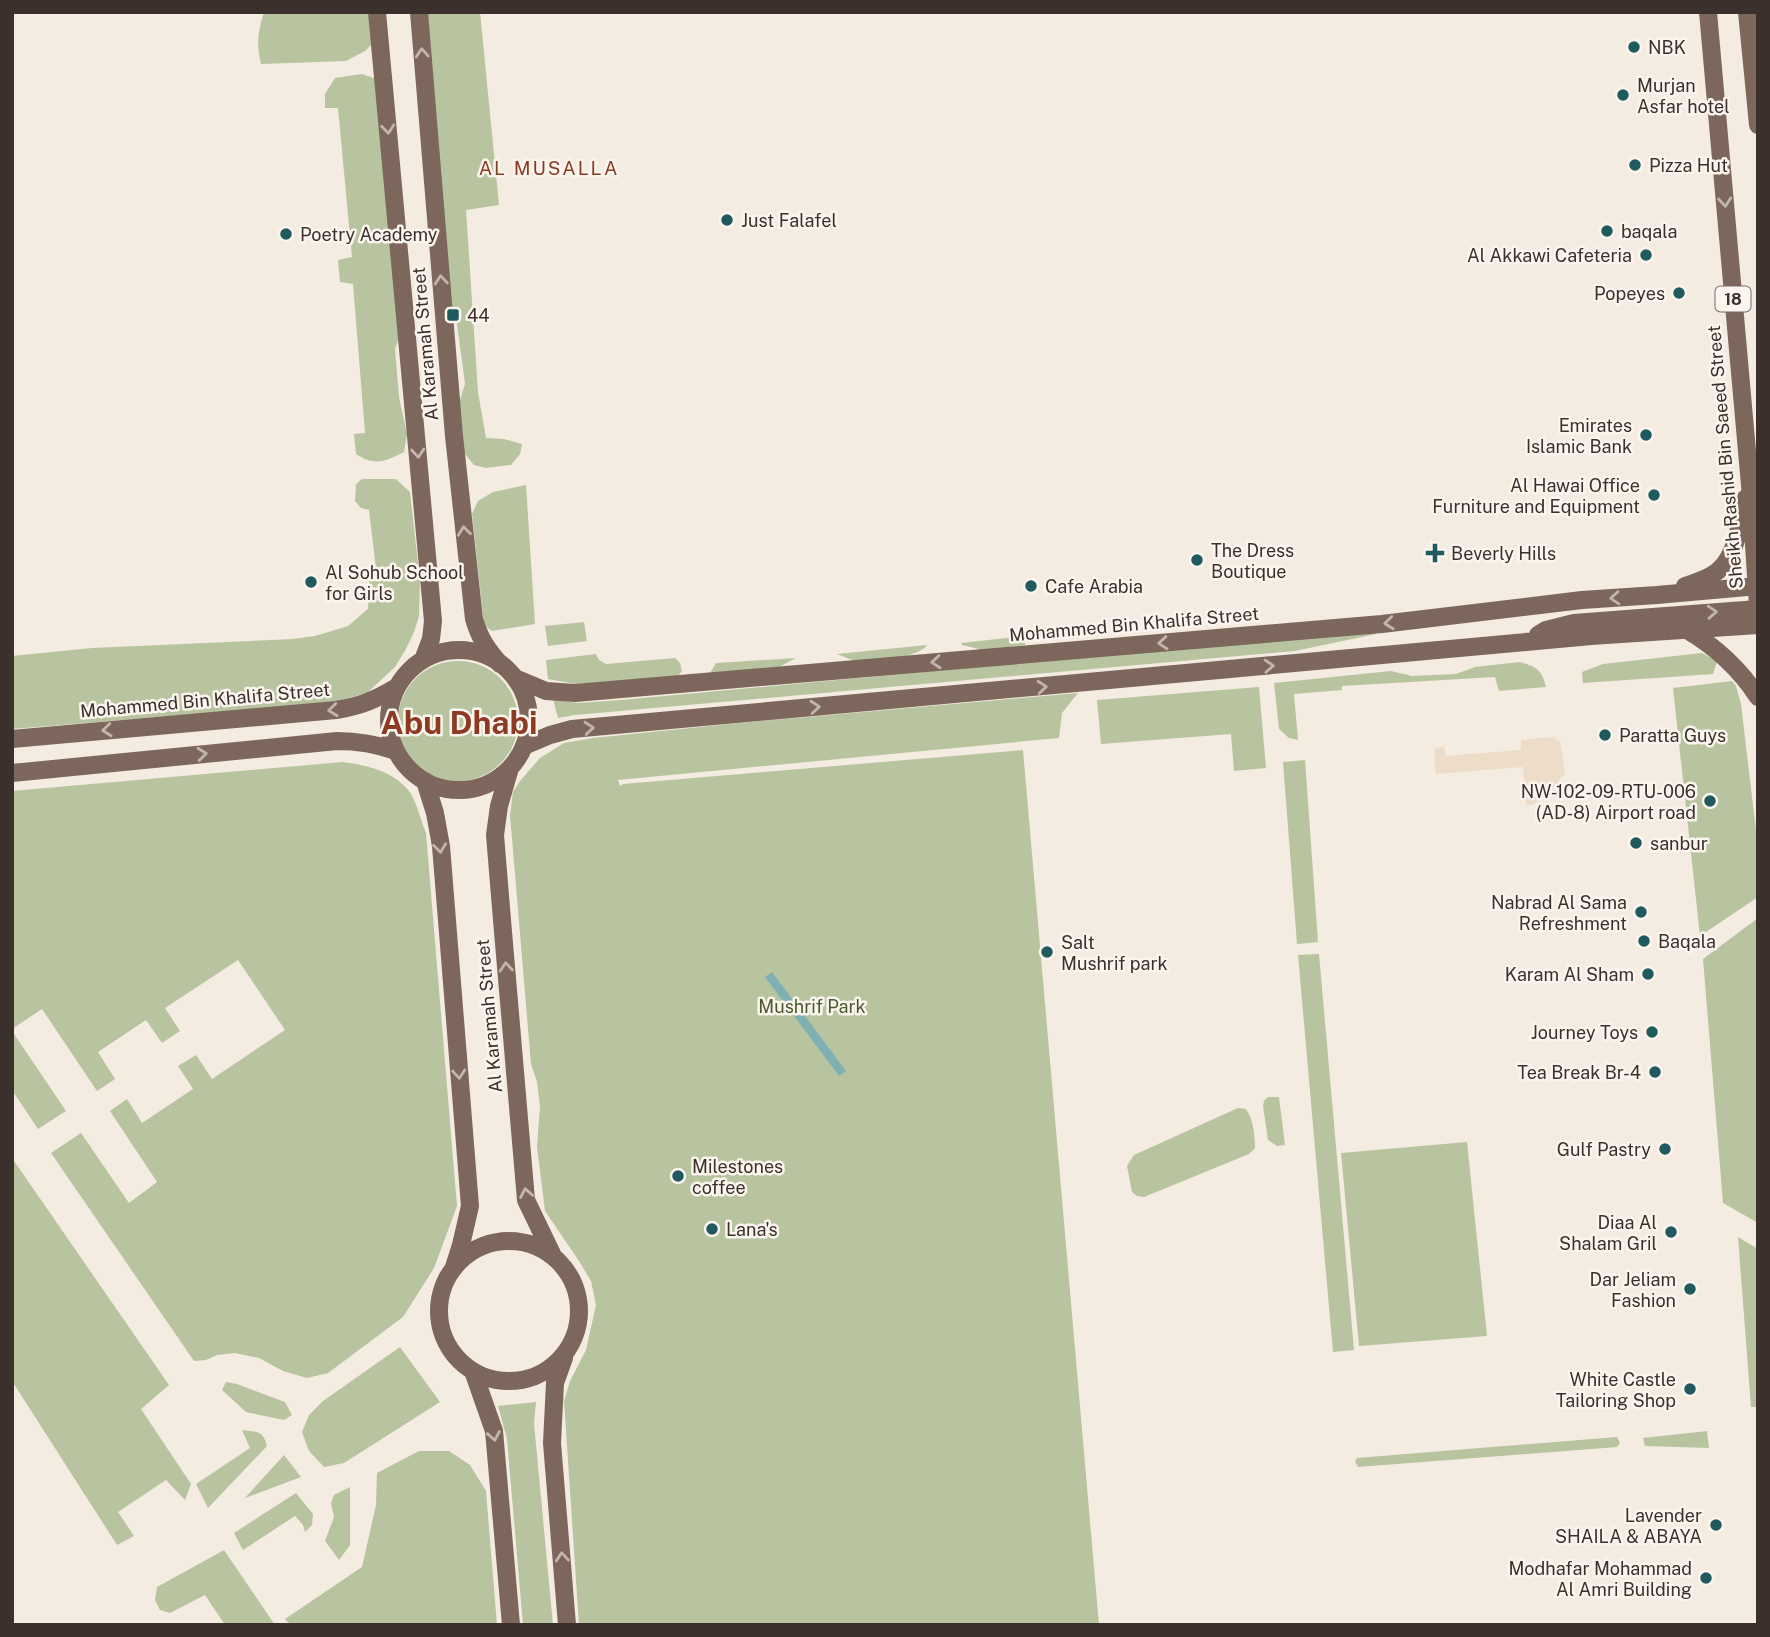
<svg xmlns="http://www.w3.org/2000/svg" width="1770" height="1637" font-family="'Public Sans',sans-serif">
<rect width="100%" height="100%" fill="#f4ebe1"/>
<!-- green -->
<path fill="#b8c4a0" d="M264,12H373L372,44L365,51L346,61L261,64C256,43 258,32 264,12Z
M425,12H480L499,205L466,210L478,392L486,438L504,439L522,444L520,454L511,465L486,468L474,465L464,453L458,406L465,384L457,324L445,305Z
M362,74L380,80L401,333L395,349L399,397L407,434L404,452C385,462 374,466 356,454L354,434L365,433L353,284L340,282L338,260L352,257L338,108H325V94L335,78Z
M362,479H396L410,492L420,581L419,616L414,632L406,649L395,667L367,693L330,703L12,729V656L92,648L293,639L315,636L348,626L368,609L369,582L376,569L369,510L361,508L355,501L356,484Z
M526,485L535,624L492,631L484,625L472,514L478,501L493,492Z
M584,622L587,641L548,646L545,626Z
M1376,630V634L1295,651L575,715L558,718L553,699L578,703L621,700Z
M1025,636V645L983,650L962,645L961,643Z
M927,645C919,658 867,664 852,660C847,658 842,656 837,654Z
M1702,653L1717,661L1713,674L1583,683L1582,672L1603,664Z
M596,654L599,660L606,664L675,658L680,663L682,671L678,676L576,684L548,679L546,660Z
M796,658L779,667L710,673L716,663Z
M398 721a60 60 0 1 1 120 0a60 60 0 1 1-120 0Z
M1520,662C1537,667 1542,670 1546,687L1499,691L1495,677L1342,686V690L1294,694L1298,740L1289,738L1279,729L1274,683L1391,671L1412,676L1456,674L1475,667Z
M1732,681L1736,686L1741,704L1758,847V897L1700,936L1673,688Z
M1259,687L1266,768L1234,771L1231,734L1101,744L1097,700Z
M1078,693L1062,713L1059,738L618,780L620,786L623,784L1023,750L1099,1625H579L564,1401L570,1381L586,1350L596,1305L591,1281L579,1261L545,1211L537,1147L540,1106L537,1082L531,1064L510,815L513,792L520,781L540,758L564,743L593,738L739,723Z
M1305,760L1318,942L1297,944L1283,762Z
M343,762C369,766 391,770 409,791C416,800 421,821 426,833L457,1206L434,1268L403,1317L328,1373L307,1378L283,1371L259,1358L235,1353L217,1355L206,1360L194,1361L51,1153L81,1133L129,1203L157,1182L110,1111L127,1099L142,1123L193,1089L178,1066L196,1055L212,1079L285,1030L238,960L165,1008L180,1031L162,1043L146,1020L98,1052L115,1079L97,1091L42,1009L12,1029V791Z
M1758,918V1223L1723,1203L1703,959Z
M1319,954L1354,1350L1333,1352L1298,955Z
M12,1031L66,1111L38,1129L12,1090Z
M1268,1097H1279L1285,1145L1277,1146L1268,1140L1263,1106L1264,1101Z
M1238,1108L1246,1109C1253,1119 1255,1135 1255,1148L1249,1154L1144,1197L1137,1196L1132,1192L1127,1166L1134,1155Z
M1467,1142L1487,1336L1359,1346L1341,1153Z
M12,1158L169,1385L141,1409L191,1484L185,1500L166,1480L118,1512L134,1536L117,1545L12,1381Z
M1738,1237L1758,1249V1407H1751Z
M400,1347L440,1402L344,1463L324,1467L309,1451L302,1432L309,1415L323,1401Z
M226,1382L237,1384L285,1402L292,1415L284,1420L246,1412L222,1390Z
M536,1402L534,1423L553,1625H523L507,1439L498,1406Z
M242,1430C256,1432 263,1430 267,1446L208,1508L196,1484L250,1448Z
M1707,1431L1709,1448L1645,1446L1643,1438Z
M1617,1437L1620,1443L1617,1447L1358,1467L1355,1462L1357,1458Z
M419,1451H449L470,1465L486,1491L497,1625H290L285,1619L362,1567L376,1505L377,1473Z
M284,1455L301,1477L245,1498Z
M350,1487V1545L339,1560L325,1541L334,1517L331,1503L334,1495Z
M296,1493L313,1514L312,1525L305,1532L303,1525L295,1516L243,1550L234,1533Z
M224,1550L275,1625H225L205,1595L170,1613L160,1610L155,1600L157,1587Z"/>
<!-- plaza -->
<path fill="#ecdcc8" d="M1553,737L1560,742L1565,773L1553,788L1539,801L1533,804L1526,805L1523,767L1436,774L1434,752L1436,748L1444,747L1446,756L1521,750V740Z"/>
<!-- water -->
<path fill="#7fb0b2" d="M772,972L846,1071L839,1076L765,977Z"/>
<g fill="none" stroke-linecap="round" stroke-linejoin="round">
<!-- major -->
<path stroke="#7d675c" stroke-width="18" d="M377,12L433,621L431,639L423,660
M419,12L454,436L474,619C480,639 487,649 500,664
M1708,12L1750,485L1758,605
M1747,12L1758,125
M1685,586C1694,583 1703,580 1712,575C1737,561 1739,524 1746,498
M1687,630C1716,647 1739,668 1758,697
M1538,635L1546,630L1574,623L1758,609
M389 720a70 70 0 1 1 140 0a70 70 0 1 1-140 0Z
M515,678L546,691L575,693L1382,624L1582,600L1657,595L1758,586
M12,739L336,710C361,706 375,700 397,687
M524,746L550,735L572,729L1591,636L1758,625
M510,768L499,806L495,835L502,920L526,1200L553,1256
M12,773L337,741C358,741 376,744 396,751
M425,781L435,813L441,846L470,1206L461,1245L454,1267
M439 1311a70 70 0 1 1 140 0a70 70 0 1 1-140 0Z
M564,1358L555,1383L552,1443L567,1625
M473,1371L494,1431L511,1625"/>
</g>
<!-- one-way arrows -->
<defs><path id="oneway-chevron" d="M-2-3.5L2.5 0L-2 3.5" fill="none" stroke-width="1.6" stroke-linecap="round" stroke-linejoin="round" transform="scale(1.75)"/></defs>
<g stroke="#c2b5ac">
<use href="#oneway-chevron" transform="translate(422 53) rotate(-94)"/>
<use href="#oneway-chevron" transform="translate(388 129) rotate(84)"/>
<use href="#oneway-chevron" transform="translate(1725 202) rotate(85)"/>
<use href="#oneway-chevron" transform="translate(441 280) rotate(-95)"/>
<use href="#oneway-chevron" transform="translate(418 453) rotate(85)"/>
<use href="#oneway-chevron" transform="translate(464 531) rotate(-97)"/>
<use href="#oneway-chevron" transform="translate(1615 598) rotate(176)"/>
<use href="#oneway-chevron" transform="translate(1712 612) rotate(-4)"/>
<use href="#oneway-chevron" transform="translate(1389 623) rotate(174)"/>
<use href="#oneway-chevron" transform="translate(1163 643) rotate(175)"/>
<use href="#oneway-chevron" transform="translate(936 662) rotate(175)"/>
<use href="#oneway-chevron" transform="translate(1269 666) rotate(-3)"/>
<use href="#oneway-chevron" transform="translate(1042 687) rotate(-5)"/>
<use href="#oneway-chevron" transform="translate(815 707) rotate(-5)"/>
<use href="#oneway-chevron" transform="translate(333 710) rotate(174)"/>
<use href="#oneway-chevron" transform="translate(589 728) rotate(-5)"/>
<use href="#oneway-chevron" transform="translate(107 730) rotate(174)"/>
<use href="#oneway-chevron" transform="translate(202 754) rotate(-6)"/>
<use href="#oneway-chevron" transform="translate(440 848) rotate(83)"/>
<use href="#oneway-chevron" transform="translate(506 967) rotate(-95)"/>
<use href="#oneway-chevron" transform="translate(459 1074) rotate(85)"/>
<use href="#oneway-chevron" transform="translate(526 1193) rotate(-100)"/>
<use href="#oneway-chevron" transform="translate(494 1436) rotate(80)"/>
<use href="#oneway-chevron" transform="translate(562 1557) rotate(-95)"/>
</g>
<!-- markers -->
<g fill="#1f5a5e" stroke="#fbf5ee" stroke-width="2.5">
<circle cx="1634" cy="47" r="7"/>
<circle cx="1623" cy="95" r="7"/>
<circle cx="1635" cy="165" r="7"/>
<circle cx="727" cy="220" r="7"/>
<circle cx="1607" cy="231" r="7"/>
<circle cx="286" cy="234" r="7"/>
<circle cx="1646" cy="255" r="7"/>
<circle cx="1679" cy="293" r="7"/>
<rect x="446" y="308" width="14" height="14" rx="3.5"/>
<circle cx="1646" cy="435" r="7"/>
<circle cx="1654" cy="495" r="7"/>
<path d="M1431.5 542.5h7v7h7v7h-7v7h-7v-7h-7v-7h7z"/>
<circle cx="1197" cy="560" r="7"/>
<circle cx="311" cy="582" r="7"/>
<circle cx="1031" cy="586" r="7"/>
<circle cx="1605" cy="735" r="7"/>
<circle cx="1710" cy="801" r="7"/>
<circle cx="1636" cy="843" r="7"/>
<circle cx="1641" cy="912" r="7"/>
<circle cx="1644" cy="941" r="7"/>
<circle cx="1047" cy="952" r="7"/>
<circle cx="1648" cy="974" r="7"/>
<circle cx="1652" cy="1032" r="7"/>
<circle cx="1655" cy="1072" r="7"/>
<circle cx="1665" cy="1149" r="7"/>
<circle cx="678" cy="1176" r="7"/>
<circle cx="712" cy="1229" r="7"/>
<circle cx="1671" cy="1232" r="7"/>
<circle cx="1690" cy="1289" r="7"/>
<circle cx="1690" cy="1389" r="7"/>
<circle cx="1716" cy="1525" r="7"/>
<circle cx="1706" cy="1578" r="7"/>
</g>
<g text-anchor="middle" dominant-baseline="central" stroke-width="5" stroke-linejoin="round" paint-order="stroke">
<!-- shield labels -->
<rect fill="#fbf5ee" stroke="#756b66" stroke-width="2" x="1715.5" y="286.5" width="35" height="25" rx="5"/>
<g font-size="16" font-weight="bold" fill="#3b302b">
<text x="1733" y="299">18</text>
</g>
<!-- poi labels -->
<g font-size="18" fill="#3b302b" stroke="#fbf5ee" text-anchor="start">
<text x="1648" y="47">NBK</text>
<text x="1637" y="85">Murjan<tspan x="1637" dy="21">Asfar hotel</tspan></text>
<text x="1649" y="165">Pizza Hut</text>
<text x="741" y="220">Just Falafel</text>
<text x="1621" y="231">baqala</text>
<text x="300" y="234">Poetry Academy</text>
<text x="1632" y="255" text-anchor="end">Al Akkawi Cafeteria</text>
<text x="1665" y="293" text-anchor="end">Popeyes</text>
<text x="467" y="315">44</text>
<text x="1632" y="425" text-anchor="end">Emirates<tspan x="1632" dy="21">Islamic Bank</tspan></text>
<text x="1640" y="485" text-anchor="end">Al Hawai Office<tspan x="1640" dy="21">Furniture and Equipment</tspan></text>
<text x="1211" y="550">The Dress<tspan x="1211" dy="21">Boutique</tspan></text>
<text x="1451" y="553">Beverly Hills</text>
<text x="325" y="572">Al Sohub School<tspan x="325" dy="21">for Girls</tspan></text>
<text x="1045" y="586">Cafe Arabia</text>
<text x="1619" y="735">Paratta Guys</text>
<text x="1696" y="791" text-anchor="end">NW-102-09-RTU-006<tspan x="1696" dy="21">(AD-8) Airport road</tspan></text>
<text x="1650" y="843">sanbur</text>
<text x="1627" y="902" text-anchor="end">Nabrad Al Sama<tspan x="1627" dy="21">Refreshment</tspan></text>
<text x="1658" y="941">Baqala</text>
<text x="1061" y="942">Salt<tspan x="1061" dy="21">Mushrif park</tspan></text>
<text x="1634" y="974" text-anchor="end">Karam Al Sham</text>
<text x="1638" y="1032" text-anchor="end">Journey Toys</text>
<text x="1641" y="1072" text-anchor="end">Tea Break Br-4</text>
<text x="1651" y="1149" text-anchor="end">Gulf Pastry</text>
<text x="692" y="1166">Milestones<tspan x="692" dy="21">coffee</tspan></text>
<text x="1657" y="1222" text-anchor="end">Diaa Al<tspan x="1657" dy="21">Shalam Gril</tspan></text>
<text x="726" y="1229">Lana's</text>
<text x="1676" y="1279" text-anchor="end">Dar Jeliam<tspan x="1676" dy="21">Fashion</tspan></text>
<text x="1676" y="1379" text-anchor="end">White Castle<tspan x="1676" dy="21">Tailoring Shop</tspan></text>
<text x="1702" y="1515" text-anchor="end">Lavender<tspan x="1702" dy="21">SHAILA &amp; ABAYA</tspan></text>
<text x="1692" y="1568" text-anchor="end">Modhafar Mohammad<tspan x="1692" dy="21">Al Amri Building</tspan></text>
</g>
<!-- street labels -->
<g font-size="18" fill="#3b302b" stroke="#fbf5ee">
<text transform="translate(425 344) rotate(-95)">Al Karamah Street</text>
<text transform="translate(1725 457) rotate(-95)">Sheikh Rashid Bin Saeed Street</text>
<text transform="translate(1134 624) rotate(-5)">Mohammed Bin Khalifa Street</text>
<text transform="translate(205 700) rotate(-5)">Mohammed Bin Khalifa Street</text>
<text transform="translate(489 1016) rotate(-95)">Al Karamah Street</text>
</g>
<!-- park labels -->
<g font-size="18" fill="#4a5a2e" stroke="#fbf5ee">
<text x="812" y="1006">Mushrif Park</text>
</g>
<!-- neighbourhood labels -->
<g font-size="19" letter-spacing="2" fill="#8c3b22" stroke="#fbf5ee">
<text x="549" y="168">AL MUSALLA</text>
</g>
<!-- town labels -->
<g font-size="32" font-weight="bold" fill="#8c3b22" stroke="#fbf5ee">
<text x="459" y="722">Abu Dhabi</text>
</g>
</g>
<!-- border -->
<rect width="1770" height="1637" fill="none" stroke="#3b302b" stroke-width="28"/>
</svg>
